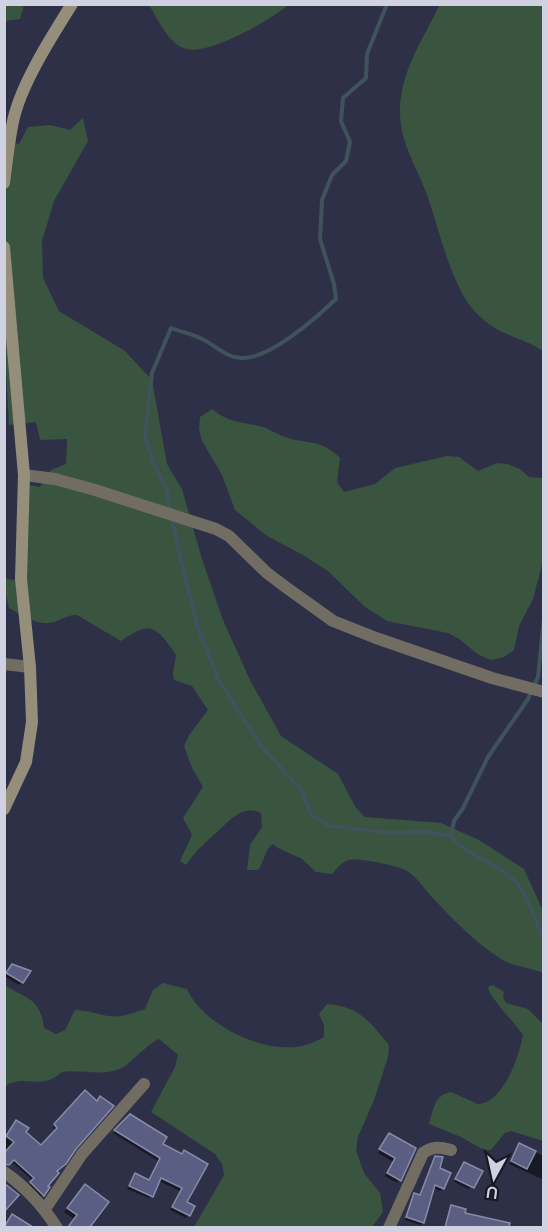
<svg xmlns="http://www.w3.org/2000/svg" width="548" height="1232" font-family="Lato,sans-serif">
<rect width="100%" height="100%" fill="#2e3047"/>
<!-- green -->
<path fill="#39543f" d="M440,4L543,5V351C527,340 506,336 490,325C480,318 468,305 463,295C447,265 439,232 429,200C419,170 399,143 400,110C401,69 423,40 440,4Z
M4,5H24L20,19L5,21Z
M149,5H288C271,20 205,58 183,48C167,41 158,19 149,5Z
M83,118L88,141L54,201L42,241L43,278L59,311L125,351L152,380L167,464L182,489L202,559L223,620L250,680L281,736L338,774L356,808L365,817L441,823L479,840L524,869L543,911V973C529,967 514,967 501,959C475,942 453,920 432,897C424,889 417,877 407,871C400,866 357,857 349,860C341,862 338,868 332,874L316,872L302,859L278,848L273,844C264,850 265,861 258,870H247L250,845L262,827L261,813C241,804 229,822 216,833C202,845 197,850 186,865L180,861L192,835L183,818L203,787L192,768L184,746L189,735L208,710L192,686L174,680L173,674L176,655C156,626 151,620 121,641L77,615C67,614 59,622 49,623C36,625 21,614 9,608L5,590L4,577L6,579L15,580L19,531L18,483L40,487L51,470L66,464L67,439L40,440L36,422L9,425L4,335L5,142L19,144L28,127L50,125L70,130Z
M212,409C227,422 241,422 259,426C269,428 276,434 285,437C309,445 320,438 340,458L337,482L344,492L375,484L395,468L447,456L459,457L478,471L497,463L508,464L520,469L529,477L543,478V561L533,599L519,626L514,650L504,657L491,660L479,655L459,639L448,633L387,621L365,607L329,572L303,555L267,536L235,510L222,475L202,441L199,429L200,417Z
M163,983L187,989C203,1025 263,1054 302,1046C310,1044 317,1041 324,1037V1025L319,1014L327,1004C360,1007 369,1021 389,1045L388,1057L374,1100L358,1137L356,1150L364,1173L380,1193L383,1212L372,1227H194L224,1175L222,1164L215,1154L151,1112L175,1067L178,1055L159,1039C144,1047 137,1057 125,1066C106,1078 82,1069 62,1072C39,1092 28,1073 5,1086V985C27,1000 40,997 44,1028L56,1034L65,1030L75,1010C87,1010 97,1014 108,1016C121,1018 133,1013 145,1009L153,990Z
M493,985L504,992L503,998L506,1003L528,1009L543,1024V1141L511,1131L505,1133L491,1150H484L461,1137L429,1124C433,1110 435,1094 451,1092L478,1104C504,1102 519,1056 523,1035C516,1024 489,997 488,987Z"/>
<!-- shadow -->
<path fill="#0007" d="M10,969L22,982L19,985L4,976Z
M85,1092L55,1171L46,1186L48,1187L40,1197L29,1185L33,1181L11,1161L4,1167V1133L8,1135L24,1132L41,1147L56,1131L53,1128Z
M128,1117L161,1145L181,1155L185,1202L193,1207L186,1218L170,1210L180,1191L159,1181L149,1198L127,1189L135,1175L148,1181L158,1161L113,1133Z
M386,1137L414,1149L397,1183L385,1176L393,1162L378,1153Z
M520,1145L544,1156V1180L509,1164Z
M436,1158L443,1188L440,1191L433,1188L423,1222L420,1225L405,1220L412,1197L414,1195L419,1196L433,1161Z
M464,1164L471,1187L468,1189L454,1182Z
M81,1190L107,1203L88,1228H68L74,1219L64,1212Z
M452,1207L460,1209L451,1228H444L449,1209Z"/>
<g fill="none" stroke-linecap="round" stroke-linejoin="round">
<!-- stream -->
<path stroke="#40535d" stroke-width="4" d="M387,4L367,54L366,78L343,98L341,121L350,142L346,161L332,175L322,200L320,239L334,284L336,299C316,318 271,358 243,358C227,359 215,345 202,339C193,334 181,332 171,328L152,373L145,436L153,462L166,488L180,557L198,628L219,681L262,747L303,792L311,815L330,826L391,833L427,832L451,836C466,856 497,863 515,881C528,894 536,923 544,940
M451,836L454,821L463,808L488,757L528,699L538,677L544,618"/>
</g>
<!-- building -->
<path fill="#5a5e83" stroke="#888ca7" stroke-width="1.5" d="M12,964L31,971L23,983L6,973Z
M85,1090L97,1101L100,1096L114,1106L76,1149L66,1164L57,1171L59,1173L48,1186L50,1187L44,1196L30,1182L34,1178L14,1160L9,1165L4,1164V1153L14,1142L6,1136L16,1120L29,1128L26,1132L41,1145L57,1128L54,1124Z
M130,1114L167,1137L163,1144L182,1154L184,1150L208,1164L187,1202L195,1206L190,1216L172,1207L182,1188L161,1178L153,1197L129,1186L135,1173L149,1180L160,1158L114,1130Z
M389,1133L416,1148L401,1181L387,1173L395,1158L379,1149Z
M519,1143L536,1151L527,1169L511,1161Z
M435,1156L443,1157L440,1168L451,1173L444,1189L435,1185L424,1223L406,1217L414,1193L420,1195Z
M464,1162L483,1171L474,1188L455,1179Z
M4,1183L19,1195L4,1212Z
M85,1184L109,1202L90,1227H68L77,1215L67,1208Z
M451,1205L466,1209L465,1213L510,1223L509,1227H445Z
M12,1214L33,1227H4Z"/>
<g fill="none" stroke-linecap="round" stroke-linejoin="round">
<!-- street -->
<path stroke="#716d62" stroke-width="12" d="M24,475L55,479L95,490L216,529L229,536L267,573L287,588L333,621L376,638L492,678L544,692
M4,664L30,667
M4,1172C26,1187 43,1206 57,1228
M45,1209L82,1154L144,1084
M389,1228L423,1153C433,1146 440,1147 451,1150"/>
<!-- secondary -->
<path stroke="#958e7b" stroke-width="12" d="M4,183C7,161 9,138 14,117C23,81 52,36 72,4
M4,247L24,475L21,579L30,667L32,722L26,762L4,809"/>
</g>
<!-- border -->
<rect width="548" height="1232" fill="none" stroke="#d0d2e1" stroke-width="12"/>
<!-- north arrow -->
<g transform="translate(494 1178) rotate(188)" stroke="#181924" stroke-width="4.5" paint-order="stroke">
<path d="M0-4.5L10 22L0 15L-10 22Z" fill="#d0d2e1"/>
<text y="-9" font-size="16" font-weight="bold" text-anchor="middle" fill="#d0d2e1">U</text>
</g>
</svg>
